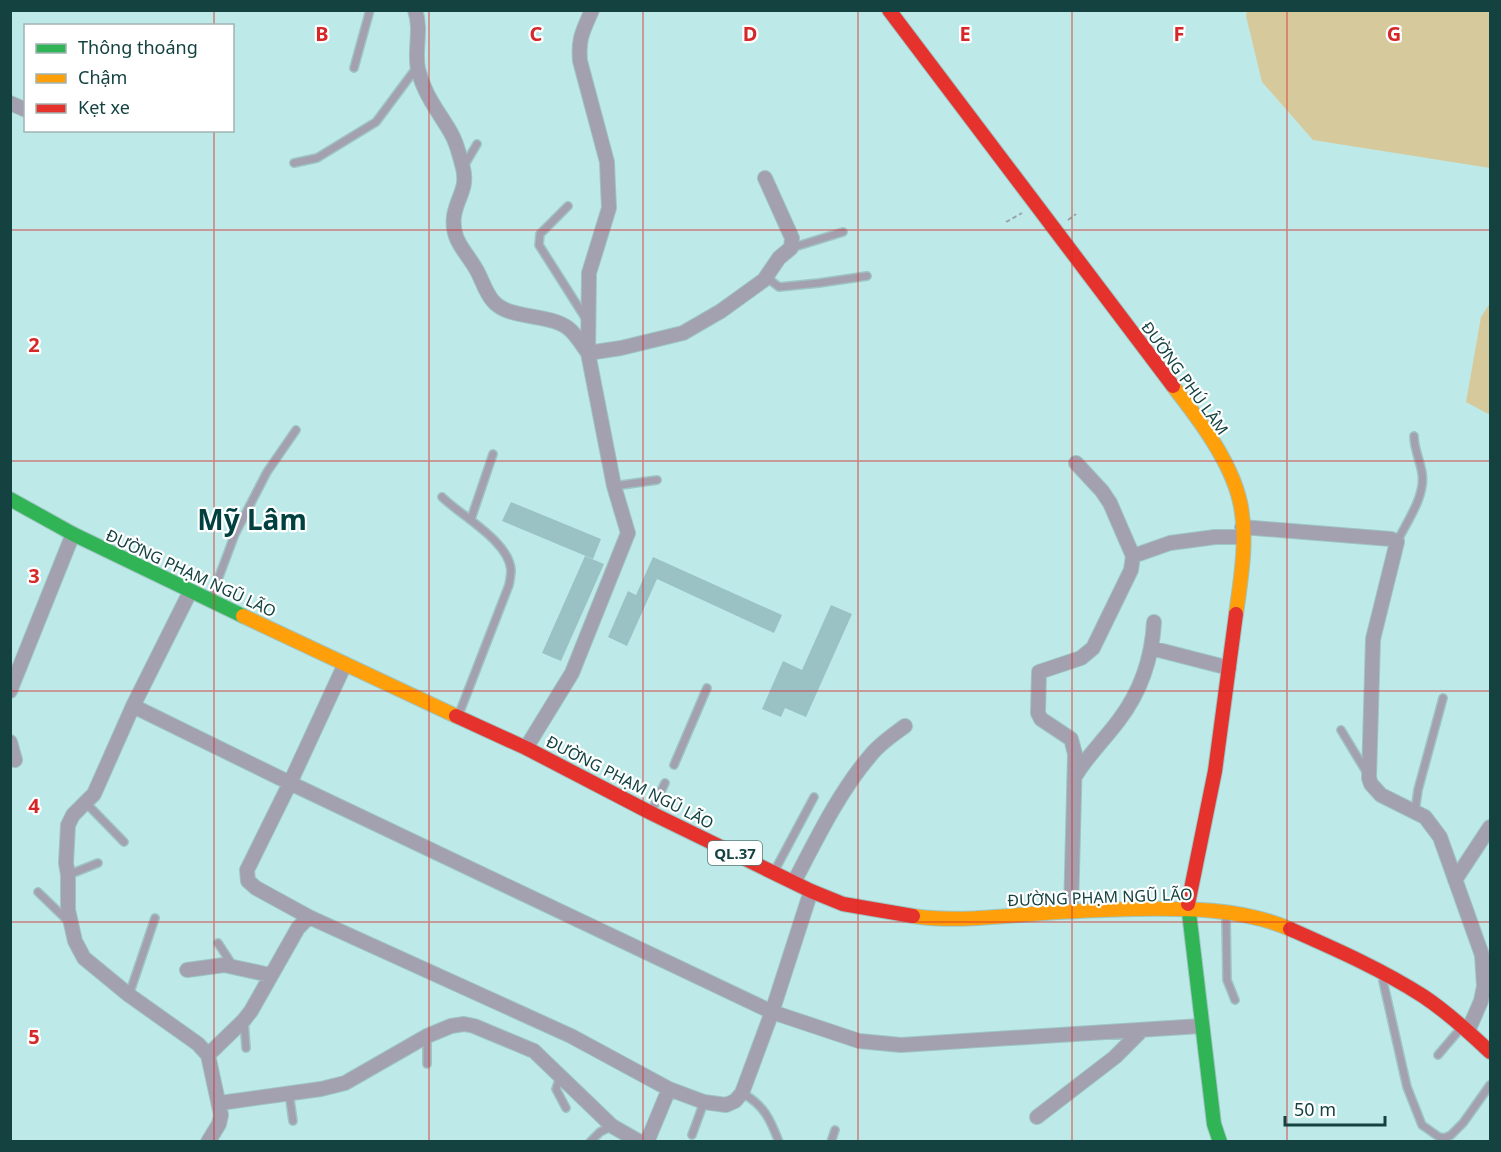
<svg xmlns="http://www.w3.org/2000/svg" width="1501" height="1152" font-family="'Noto Sans',sans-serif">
<rect width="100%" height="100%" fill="#bdeae8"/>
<!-- forest -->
<path fill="#d6ca9d" d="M1247,11H1490V168L1313,140L1262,82L1246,16Z
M1490,303V415L1466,402L1481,317Z"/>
<!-- building -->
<path fill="#9ac2c5" d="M511,502L601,539L593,559L502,521Z
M585,556L604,564L561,661L542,653Z
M653,557L782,615L774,633L657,579L627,646L608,637L628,591L636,595Z
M831,605L852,614L806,717L785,708L781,717L762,709L783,661L802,670Z"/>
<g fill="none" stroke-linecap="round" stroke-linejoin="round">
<defs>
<path id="lane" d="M354,68L370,10
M294,163L317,158L376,122L417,67
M464,166L477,144
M568,206L540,234L539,245L586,319
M791,248L843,232
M768,276L770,280L779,287L819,283L867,276
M614,486L657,480
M442,497C461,516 509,541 511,570C511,575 510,580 509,585L459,714
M471,519L493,454
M1397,542C1406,523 1426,496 1422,473C1420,460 1414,449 1414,436
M211,598L235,534L267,472L296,430
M1341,730L1367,773
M674,765L707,688
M86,803L124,842
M653,808L665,783
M1415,811L1418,790L1443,698
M775,870L814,797
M68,875L98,863
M38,892L68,921
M1226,917L1227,980L1235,1000
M218,943L233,966
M1383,981L1407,1087L1422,1125L1439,1137L1445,1138L1451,1135L1463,1123L1490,1085
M129,995L155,918
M244,1020L246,1048
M427,1036V1064
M1438,1055L1461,1028
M560,1077L556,1089L566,1108
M289,1093L293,1121
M742,1093C764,1105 770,1119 779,1142
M692,1135L704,1102
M590,1142L600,1132L612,1126
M831,1142L835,1130"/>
<path id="street" d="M415,10C422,30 414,50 418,69C424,95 439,112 451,133C457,143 460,157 463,168C468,189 457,197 454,216C451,240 465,250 476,269C482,279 485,292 493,301C509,320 548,313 568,328C576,334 582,345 588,353L621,348L683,333L721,311L764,280L779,258L791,248L792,238L765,178
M10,103L26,110
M1242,527L1391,539L1397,542L1373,639L1369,778L1371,784L1381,795L1425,817L1440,837L1482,955L1484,986L1481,1001L1468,1031
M1133,556L1170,543L1215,537H1243
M190,592L133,706L94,794L73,815L68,825L66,863L68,875V910L75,941L84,958L129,995L198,1044L208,1055L221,1115L219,1124L208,1142
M1151,648L1229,668
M345,664L290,783L247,870L248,881L256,888L309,917L571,1036L669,1089L704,1102L726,1105L735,1101L742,1093L772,1012L811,891
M10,691L73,534
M133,706L290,783L772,1012L859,1041L901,1045L1201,1026
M10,742L15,760
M526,748L572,673L628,533L614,486L588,353L589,273L609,208L608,187L607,162L580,61C578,38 583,31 592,10
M1076,775C1088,755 1105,739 1119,720C1141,691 1152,658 1154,622
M1455,880L1490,827
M794,882C816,840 839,792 870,756C879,744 893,735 905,726
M1071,911L1075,754L1071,739L1041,719L1038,713L1039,672L1081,658L1093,648L1131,570L1133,556L1110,503L1102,491L1076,463
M187,970L224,965L270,975
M208,1055L244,1020L251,1011L298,928L309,917
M220,1103L321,1089L345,1083L427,1036L451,1026L464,1024L474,1026L534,1051L612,1126L640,1142
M1037,1117L1115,1057L1142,1030
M647,1142L669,1089"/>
<path id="fast" d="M10,499L73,534L243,616
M1188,904L1214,1124L1220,1142"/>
<path id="slow" d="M1173,386C1198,418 1231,461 1240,502C1248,538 1241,578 1236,614
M243,616L456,716
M913,916C952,922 993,917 1032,914C1066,911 1099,910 1133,909C1184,908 1242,908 1290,929"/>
<path id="jam" d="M889,10L1173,386
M456,716L526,748L651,813L811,891L843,904L913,916
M1188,904L1215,771L1236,614
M1290,929C1335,949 1381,969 1423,996C1447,1012 1469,1032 1490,1052"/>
</defs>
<!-- lane casing -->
<use href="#lane" stroke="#9ec5c3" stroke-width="10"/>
<!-- street casing -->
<use href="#street" stroke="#9ec5c3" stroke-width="16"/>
<!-- fast casing -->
<use href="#fast" stroke="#9ec5c3" stroke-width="16"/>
<!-- slow casing -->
<use href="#slow" stroke="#9ec5c3" stroke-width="16"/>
<!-- jam casing -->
<use href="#jam" stroke="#9ec5c3" stroke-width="16"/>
<!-- path -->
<path stroke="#9aa3ac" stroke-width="2" stroke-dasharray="4.5 3" stroke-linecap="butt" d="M1068,220L1076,214
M1006,222L1022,213"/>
<!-- lane -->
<use href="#lane" stroke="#a3a0af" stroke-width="7"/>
<!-- street -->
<use href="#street" stroke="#a3a0af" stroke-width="14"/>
<!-- fast -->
<use href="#fast" stroke="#30b455" stroke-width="14"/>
<!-- slow -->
<use href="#slow" stroke="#ff9f0a" stroke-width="14"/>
<!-- jam -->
<use href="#jam" stroke="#e5322d" stroke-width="14"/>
</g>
<!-- grid -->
<path fill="none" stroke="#d62828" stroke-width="1.5" stroke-opacity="0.55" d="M214,10V26M429,10V1142M643,10V1142M858,10V1142M1072,10V1142M1287,10V1142M214,130V1142M10,230H1490M10,461H1490M10,691H1490M10,922H1490"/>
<g text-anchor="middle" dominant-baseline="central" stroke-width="4.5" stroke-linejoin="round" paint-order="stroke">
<!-- shield labels -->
<rect fill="#fff" stroke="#5a7b7a" stroke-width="1.5" x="708" y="841" width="54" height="24" rx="4.5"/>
<g font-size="15" font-weight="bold" fill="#134241">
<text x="735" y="853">QL.37</text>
</g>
<!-- street labels -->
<g font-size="16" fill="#134241" stroke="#fff">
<text transform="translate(1185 378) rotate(54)">ĐƯỜNG PHÚ LÂM</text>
<text transform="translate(191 573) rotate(25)">ĐƯỜNG PHẠM NGŨ LÃO</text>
<text transform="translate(630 782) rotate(27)">ĐƯỜNG PHẠM NGŨ LÃO</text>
<text transform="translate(1100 897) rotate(-2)">ĐƯỜNG PHẠM NGŨ LÃO</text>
</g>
<!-- town labels -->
<g font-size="28" font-weight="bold" fill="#004140" stroke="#fff">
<text x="252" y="519">Mỹ Lâm</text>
</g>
</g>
<g font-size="20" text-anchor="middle" font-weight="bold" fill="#d62828" stroke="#fff" stroke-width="4.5" stroke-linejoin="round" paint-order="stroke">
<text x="322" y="41">B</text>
<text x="536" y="41">C</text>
<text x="750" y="41">D</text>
<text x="965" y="41">E</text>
<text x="1179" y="41">F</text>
<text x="1394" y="41">G</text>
<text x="34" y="352">2</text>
<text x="34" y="583">3</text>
<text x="34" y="813">4</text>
<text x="34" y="1044">5</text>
</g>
<!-- border -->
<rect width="1501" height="1152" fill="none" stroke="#134241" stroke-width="24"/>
<!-- legend -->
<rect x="24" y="24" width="210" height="108" fill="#ffffff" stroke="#a1b3b3" stroke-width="1.5"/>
<rect x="36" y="44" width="30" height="9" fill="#30b455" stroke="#a1b3b3" stroke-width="1.5"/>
<text x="78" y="54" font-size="18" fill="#134241">Thông thoáng</text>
<rect x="36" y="74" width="30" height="9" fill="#ff9f0a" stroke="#a1b3b3" stroke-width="1.5"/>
<text x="78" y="84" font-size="18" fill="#134241">Chậm</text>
<rect x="36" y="104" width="30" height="9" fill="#e5322d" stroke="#a1b3b3" stroke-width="1.5"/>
<text x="78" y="114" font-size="18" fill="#134241">Kẹt xe</text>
<!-- scale -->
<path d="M1285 1116v9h100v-9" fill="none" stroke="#134241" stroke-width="3"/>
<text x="1294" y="1116" font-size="18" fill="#134241" stroke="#ffffff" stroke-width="4.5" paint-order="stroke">50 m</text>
</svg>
